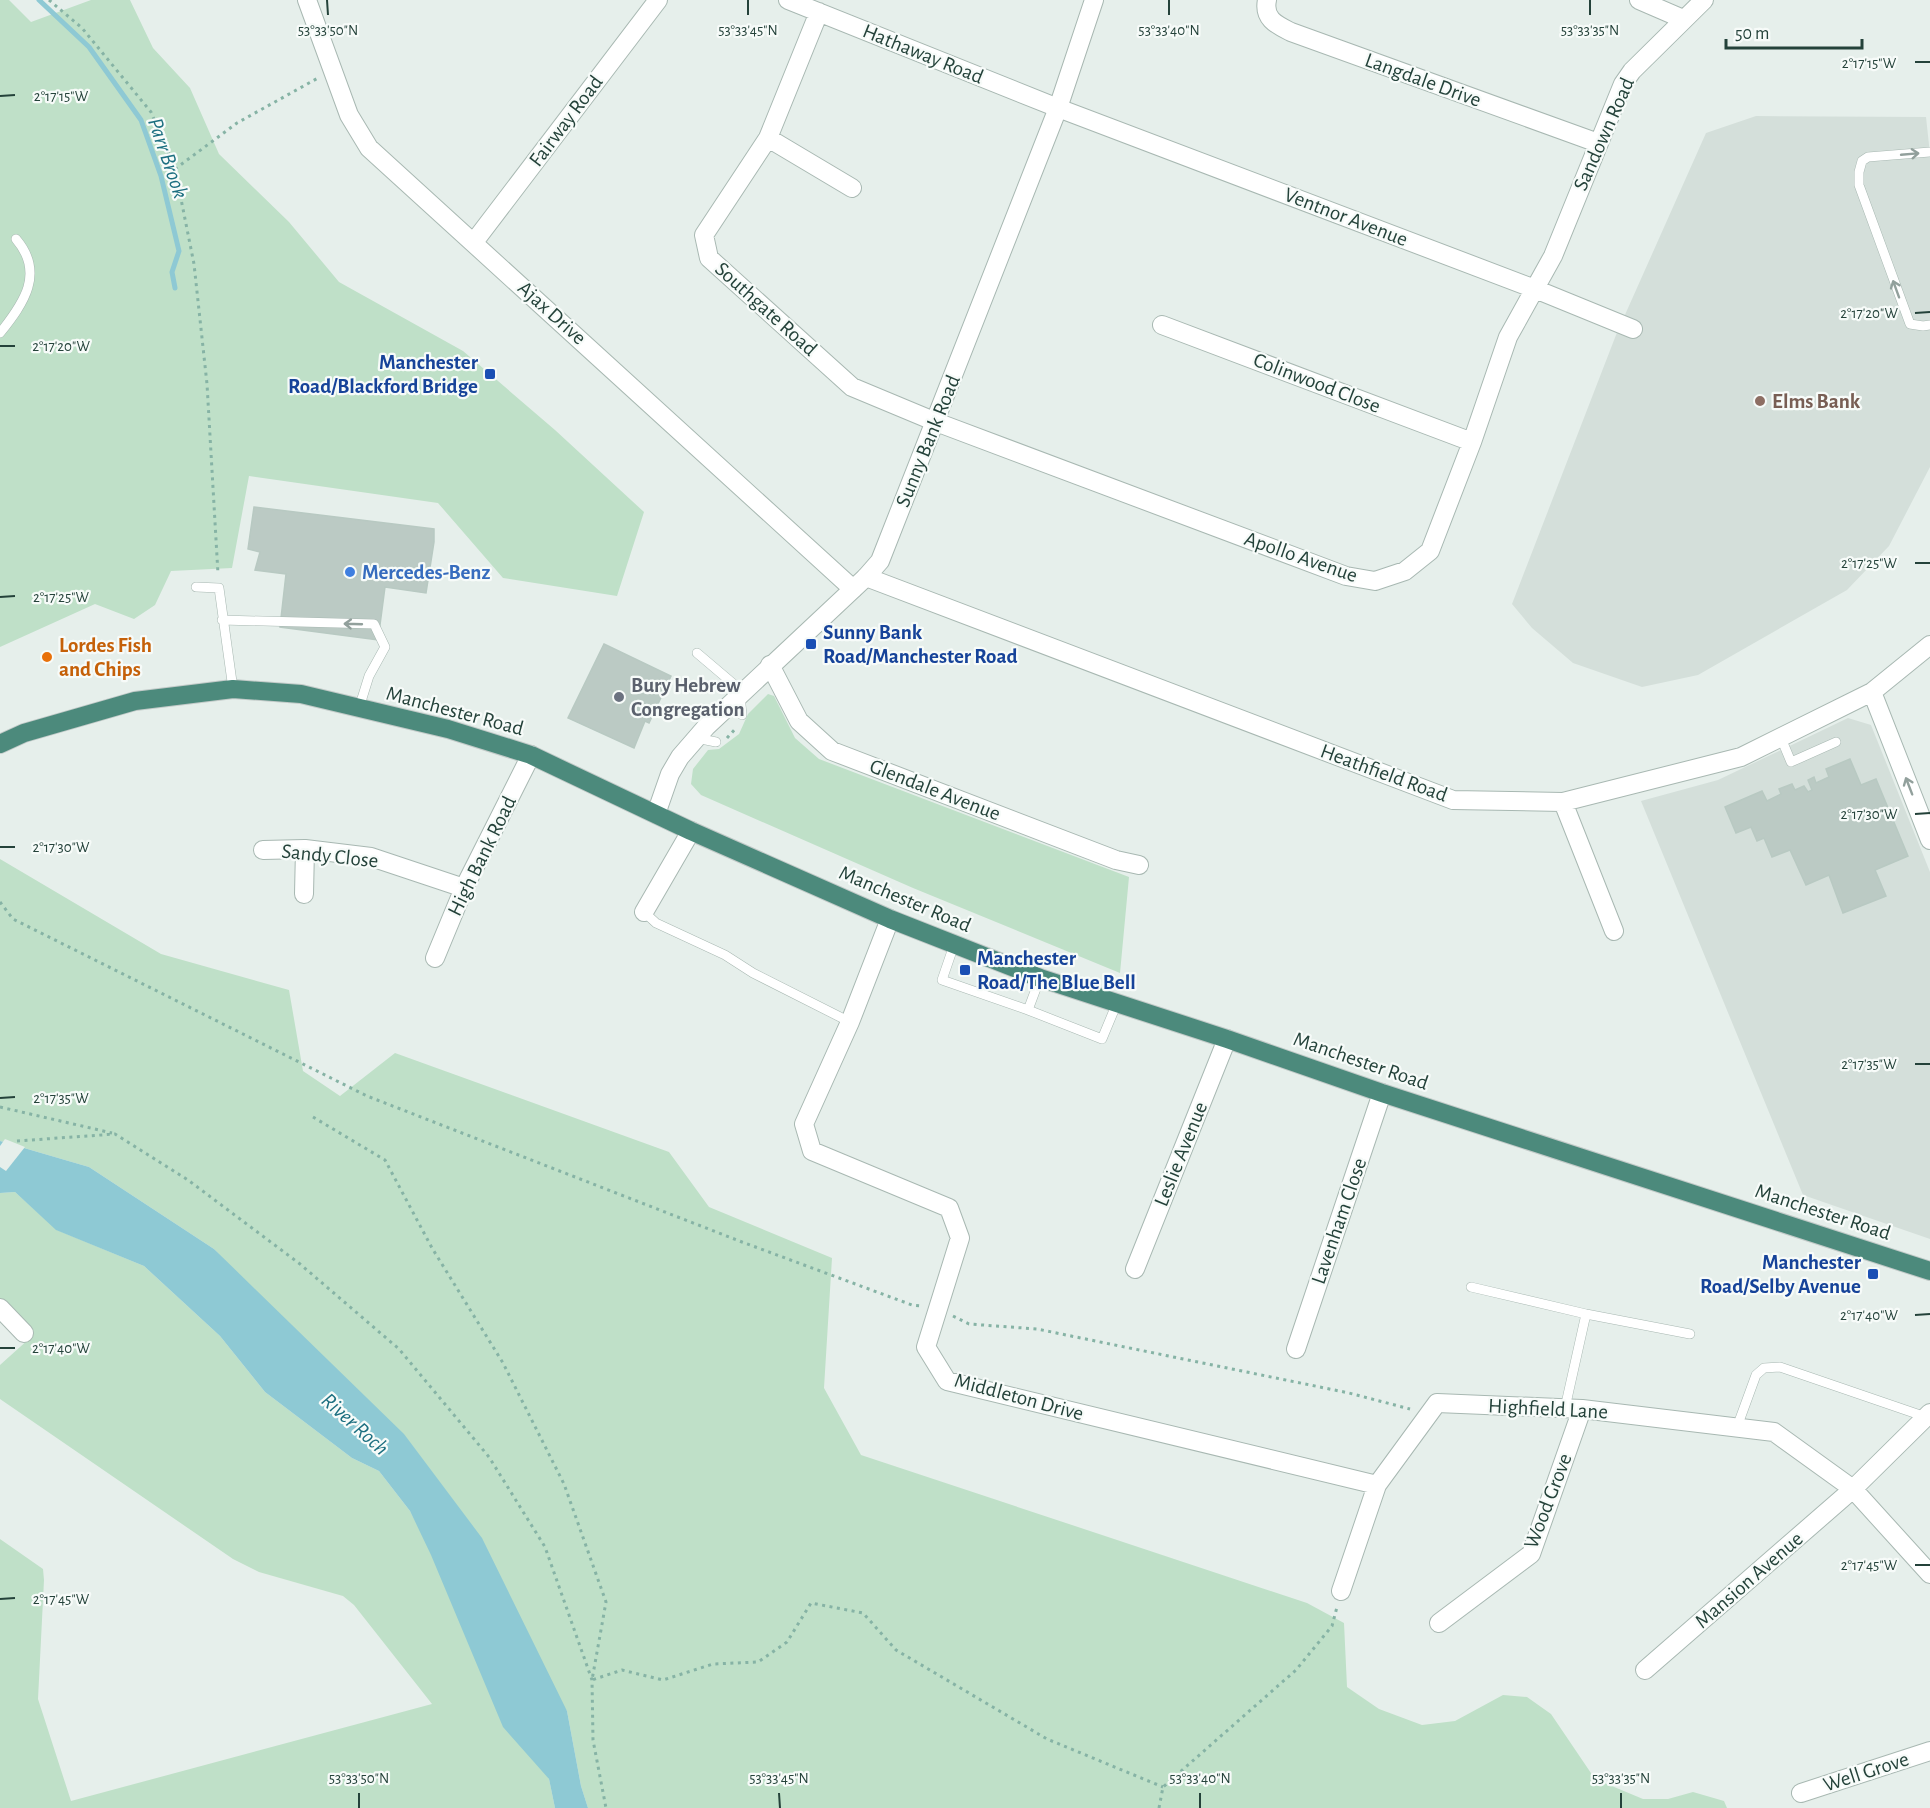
<svg xmlns="http://www.w3.org/2000/svg" width="1930" height="1808" font-family="'Alegreya Sans',sans-serif">
<rect width="100%" height="100%" fill="#e6efeb"/>
<!-- built -->
<path fill="#d4dfda" d="M1756,116L1926,117L1930,154V467L1889,546L1847,590L1698,675L1642,687L1573,663L1532,628L1512,604L1616,335L1706,133Z
M1848,718L1871,725L1930,872V1239L1803,1195L1641,801L1718,780Z"/>
<!-- green -->
<path fill="#bfe0c8" d="M0,0H9L31,22L91,0H130L153,48L190,88L219,154L289,222L339,282L463,351L555,430L644,512L617,596L503,578L438,503L249,476L232,568L171,571L155,605L134,619L95,604L0,647Z
M768,694L774,696L795,738L819,759L1129,877L1120,973L913,888L701,795L691,784L693,769L708,750L719,749L739,734L748,714Z
M0,859L161,954L289,990L303,1071L340,1096L395,1053L669,1152L709,1207L832,1258L824,1388L861,1455L1307,1603L1344,1623L1347,1687L1379,1709L1422,1725L1455,1721L1503,1695L1527,1697L1551,1714L1595,1779L1643,1799H1668L1693,1792L1724,1801L1727,1808H588L581,1786L567,1711L298,1339L214,1249L89,1167L0,1141Z
M15,1192L57,1230L144,1266L220,1336L265,1392L352,1458L379,1471L410,1511L549,1779L555,1808H0V1539L43,1569L44,1580L38,1699L71,1801L432,1704L354,1605L343,1596L259,1572L233,1559L0,1399V1365L30,1338L27,1330L0,1299V1193Z"/>
<!-- water -->
<path fill="#8ec9d4" d="M0,1141L89,1167L214,1249L404,1434L482,1538L567,1711L581,1786L588,1808H555L549,1779L503,1727L431,1555L410,1511L379,1471L352,1458L265,1392L220,1336L144,1266L56,1230L15,1192L0,1193Z"/>
<!-- pier -->
<path fill="#e6efeb" d="M5,1139L25,1147L6,1171L0,1167V1146Z"/>
<g fill="none" stroke-linecap="round" stroke-linejoin="round">
<!-- stream -->
<path stroke="#8ec9d4" stroke-width="5" d="M39,0L89,47L141,120L161,176L179,251L172,272L175,288"/>
</g>
<!-- building -->
<path fill="#bbcac4" stroke="#b8c9c2" stroke-width="1.5" d="M254,507L434,529V542L426,593L385,587L378,640L280,627L286,574L255,570L260,552L248,549Z
M604,644L671,676L649,723L645,721L634,748L568,718Z
M1850,759L1861,785L1876,779L1908,856L1875,870L1886,896L1843,913L1829,875L1806,885L1790,850L1772,857L1764,838L1757,841L1751,827L1736,833L1725,807L1762,791L1767,801L1781,794L1779,789L1792,784L1795,790L1804,786L1808,792L1812,790L1808,780L1814,777L1816,783L1829,777L1826,769Z"/>
<g fill="none" stroke-linecap="round" stroke-linejoin="round">
<defs>
<path id="service" d="M1930,152L1868,157L1862,161L1859,172V185L1910,324L1923,326L1930,325
M0,333C24,303 45,273 16,239
M196,587L219,588L233,689
M222,620L374,624L385,647L369,676L359,708
M697,653L743,692
M740,695L742,715
M696,738L716,742
M1781,738L1791,762L1836,742
M644,912L656,923L725,955L753,973L850,1022
M954,945L942,980L1028,1010
M1040,978L1028,1010L1102,1039L1117,1003
M1471,1287L1586,1314
M1565,1408L1586,1314L1690,1334
M1737,1427L1756,1375L1764,1368L1780,1367L1926,1417"/>
<path id="minor" d="M307,0L349,115L369,148L853,589
M788,0L1058,108L1535,289L1633,329
M1267,0C1263,19 1277,25 1291,32L1598,143
M1639,0L1683,19
M819,12L768,138L704,235L709,258L852,387L936,422L1346,576L1375,581L1405,571L1430,551L1472,442L1508,337L1553,256L1623,84L1632,71L1704,0
M768,138L852,188
M474,242L658,0
M1162,325L1472,442
M866,577L1453,800L1563,802L1741,757L1872,692L1930,645
M770,665L799,721L832,751L1116,860L1139,865
M1872,692L1930,840
M1563,802L1614,931
M263,850L305,849L371,857L464,888
M304,894L305,849
M644,912L691,831
M890,919L850,1022L804,1124L812,1151L949,1208L960,1238L926,1347L947,1381L1377,1485
M435,958L464,888L531,755
M1135,1269L1227,1039
M0,1308L24,1333
M1296,1349L1382,1093
M1341,1591L1377,1485L1437,1403L1582,1409L1774,1432L1853,1489L1930,1574
M1439,1623L1531,1554L1582,1409
M1645,1670L1853,1489L1930,1413
M1801,1793L1930,1751"/>
<path id="tertiary" d="M656,814L670,774L680,757L706,727L866,577L880,561L1058,108L1094,0"/>
<path id="trunk" d="M0,744L24,733L135,701L233,689L301,694L448,729L531,755L691,831L890,919L1040,978L1227,1039L1382,1093L1930,1271"/>
</defs>
<!-- service casing -->
<use href="#service" stroke="#a8b8b2" stroke-width="10"/>
<!-- minor casing -->
<use href="#minor" stroke="#a8b8b2" stroke-width="20"/>
<!-- tertiary casing -->
<use href="#tertiary" stroke="#a8b8b2" stroke-width="20"/>
<!-- trunk casing -->
<use href="#trunk" stroke="#c2cac8" stroke-width="20"/>
<!-- path -->
<path stroke="#86b3a5" stroke-width="3" stroke-dasharray="3 4.5" stroke-linecap="butt" d="M49,0L82,28L151,112L175,169L194,264L207,384L218,574
M175,169L237,123L318,78
M727,738L737,727
M0,902L13,919L367,1096L742,1242L912,1305L922,1306
M0,1107L112,1133
M313,1117L385,1160L432,1248L503,1363L564,1484L606,1602L592,1680L622,1670L663,1680L713,1664L758,1662L787,1642L811,1603L863,1613L896,1650L1047,1739L1163,1787
M17,1141L115,1134L188,1180L300,1264L399,1349L489,1457L545,1547L592,1680L593,1740L606,1808
M953,1316L969,1324L1037,1329L1349,1393L1410,1409
M1159,1808L1163,1787L1296,1670L1332,1626L1337,1607"/>
<!-- service -->
<use href="#service" stroke="#fff" stroke-width="9"/>
<!-- minor -->
<use href="#minor" stroke="#fff" stroke-width="18"/>
<!-- tertiary -->
<use href="#tertiary" stroke="#fff" stroke-width="18"/>
<!-- trunk -->
<use href="#trunk" stroke="#4c8a7c" stroke-width="18"/>
</g>
<!-- one-way arrows -->
<defs><path id="oneway-shaft" d="M-6 0H5M1.5-3L5.5 0L1.5 3" fill="none" stroke-width="1.6" stroke-linecap="round" stroke-linejoin="round" transform="scale(1.5)"/></defs>
<g stroke="#92a09c">
<use href="#oneway-shaft" transform="translate(1910 154) rotate(-5)"/>
<use href="#oneway-shaft" transform="translate(1896 289) rotate(-110)"/>
<use href="#oneway-shaft" transform="translate(353 624) rotate(-178)"/>
<use href="#oneway-shaft" transform="translate(1909 786) rotate(-111)"/>
</g>
<!-- ticks -->
<path fill="none" stroke="#24423a" stroke-width="2" d="M327,0L328,15M748,0V15M1169,0V15M1590,0V15M1915,62H1930M0,96L15,95M1915,313L1930,312M0,346H15M1915,563H1930M0,597L15,596M1915,814L1930,813M0,847H15M1915,1064H1930M0,1098L15,1097M1915,1315L1930,1314M0,1348H15M1915,1565H1930M0,1599L15,1598M359,1793V1808M779,1793L780,1808M1200,1793V1808M1621,1793V1808"/>
<!-- markers -->
<g fill="#1a4fb4" stroke="#f7fbf9" stroke-width="2">
<rect x="484" y="368" width="12" height="12" rx="3"/>
<rect x="805" y="638" width="12" height="12" rx="3"/>
<rect x="959" y="964" width="12" height="12" rx="3"/>
<rect x="1867" y="1268" width="12" height="12" rx="3"/>
</g>
<circle fill="#8d6e63" stroke="#f7fbf9" stroke-width="2" cx="1760" cy="401" r="6"/>
<circle fill="#3f7fe0" stroke="#f7fbf9" stroke-width="2" cx="350" cy="572" r="6"/>
<circle fill="#e8710a" stroke="#f7fbf9" stroke-width="2" cx="47" cy="657" r="6"/>
<circle fill="#6b7280" stroke="#f7fbf9" stroke-width="2" cx="619" cy="697" r="6"/>
<g text-anchor="middle" dominant-baseline="central" stroke-width="4.5" stroke-linejoin="round" paint-order="stroke">
<!-- street labels -->
<g font-size="21" fill="#24423a" stroke="#f7fbf9">
<text transform="translate(923 54) rotate(22)">Hathaway Road</text>
<text transform="translate(1423 80) rotate(20)">Langdale Drive</text>
<text transform="translate(566 121) rotate(-53)">Fairway Road</text>
<text transform="translate(1604 134) rotate(-66)">Sandown Road</text>
<text transform="translate(1346 217) rotate(21)">Ventnor Avenue</text>
<text transform="translate(766 309) rotate(42)">Southgate Road</text>
<text transform="translate(552 313) rotate(42)">Ajax Drive</text>
<text transform="translate(1317 383) rotate(21)">Colinwood Close</text>
<text transform="translate(928 441) rotate(-68)">Sunny Bank Road</text>
<text transform="translate(1301 557) rotate(19)">Apollo Avenue</text>
<text transform="translate(455 711) rotate(15)">Manchester Road</text>
<text transform="translate(1384 773) rotate(20)">Heathfield Road</text>
<text transform="translate(935 790) rotate(21)">Glendale Avenue</text>
<text transform="translate(330 856) rotate(6)">Sandy Close</text>
<text transform="translate(482 856) rotate(-64)">High Bank Road</text>
<text transform="translate(905 899) rotate(23)">Manchester Road</text>
<text transform="translate(1361 1061) rotate(19)">Manchester Road</text>
<text transform="translate(1181 1154) rotate(-68)">Leslie Avenue</text>
<text transform="translate(1823 1212) rotate(18)">Manchester Road</text>
<text transform="translate(1339 1221) rotate(-71)">Lavenham Close</text>
<text transform="translate(1019 1397) rotate(15)">Middleton Drive</text>
<text transform="translate(1548 1409) rotate(3)">Highfield Lane</text>
<text transform="translate(1548 1501) rotate(-69)">Wood Grove</text>
<text transform="translate(1749 1580) rotate(-41)">Mansion Avenue</text>
<text transform="translate(1866 1772) rotate(-18)">Well Grove</text>
</g>
<!-- transit labels -->
<g font-size="21" font-weight="bold" fill="#164399" stroke="#f7fbf9" text-anchor="end">
<text x="478" y="362">Manchester<tspan x="478" dy="24">Road/Blackford Bridge</tspan></text>
<text x="823" y="632" text-anchor="start">Sunny Bank<tspan x="823" dy="24">Road/Manchester Road</tspan></text>
<text x="977" y="958" text-anchor="start">Manchester<tspan x="977" dy="24">Road/The Blue Bell</tspan></text>
<text x="1861" y="1262">Manchester<tspan x="1861" dy="24">Road/Selby Avenue</tspan></text>
</g>
<!-- education labels -->
<g font-size="21" font-weight="bold" fill="#785e54" stroke="#f7fbf9" text-anchor="start">
<text x="1772" y="401">Elms Bank</text>
</g>
<!-- shop labels -->
<g font-size="21" font-weight="bold" fill="#366cbe" stroke="#f7fbf9" text-anchor="start">
<text x="362" y="572">Mercedes-Benz</text>
</g>
<!-- food labels -->
<g font-size="21" font-weight="bold" fill="#c56008" stroke="#f7fbf9" text-anchor="start">
<text x="59" y="645">Lordes Fish<tspan x="59" dy="24">and Chips</tspan></text>
</g>
<!-- worship labels -->
<g font-size="21" font-weight="bold" fill="#5b616d" stroke="#f7fbf9" text-anchor="start">
<text x="631" y="685">Bury Hebrew<tspan x="631" dy="24">Congregation</tspan></text>
</g>
<!-- water labels -->
<g font-size="22" font-style="italic" fill="#1c6f80" stroke="#f7fbf9">
<text transform="translate(168 158) rotate(71)">Parr Brook</text>
<text transform="translate(355 1424) rotate(42)">River Roch</text>
</g>
</g>
<g font-size="15" text-anchor="middle" fill="#24423a" stroke="#f7fbf9" stroke-width="4.5" stroke-linejoin="round" paint-order="stroke">
<text x="328" y="35">53°33'50"N</text>
<text x="748" y="35">53°33'45"N</text>
<text x="1169" y="35">53°33'40"N</text>
<text x="1590" y="35">53°33'35"N</text>
<text x="1869" y="68">2°17'15"W</text>
<text x="61" y="101">2°17'15"W</text>
<text x="1869" y="318">2°17'20"W</text>
<text x="61" y="351">2°17'20"W</text>
<text x="1869" y="568">2°17'25"W</text>
<text x="61" y="602">2°17'25"W</text>
<text x="1869" y="819">2°17'30"W</text>
<text x="61" y="852">2°17'30"W</text>
<text x="1869" y="1069">2°17'35"W</text>
<text x="61" y="1103">2°17'35"W</text>
<text x="1869" y="1320">2°17'40"W</text>
<text x="61" y="1353">2°17'40"W</text>
<text x="1869" y="1570">2°17'45"W</text>
<text x="61" y="1604">2°17'45"W</text>
<text x="359" y="1783">53°33'50"N</text>
<text x="779" y="1783">53°33'45"N</text>
<text x="1200" y="1783">53°33'40"N</text>
<text x="1621" y="1783">53°33'35"N</text>
</g>
<!-- scale -->
<path d="M1726 39v9h136v-9" fill="none" stroke="#24423a" stroke-width="3"/>
<text x="1735" y="39" font-size="18" fill="#24423a" stroke="#f7fbf9" stroke-width="4.5" paint-order="stroke">50 m</text>
</svg>
